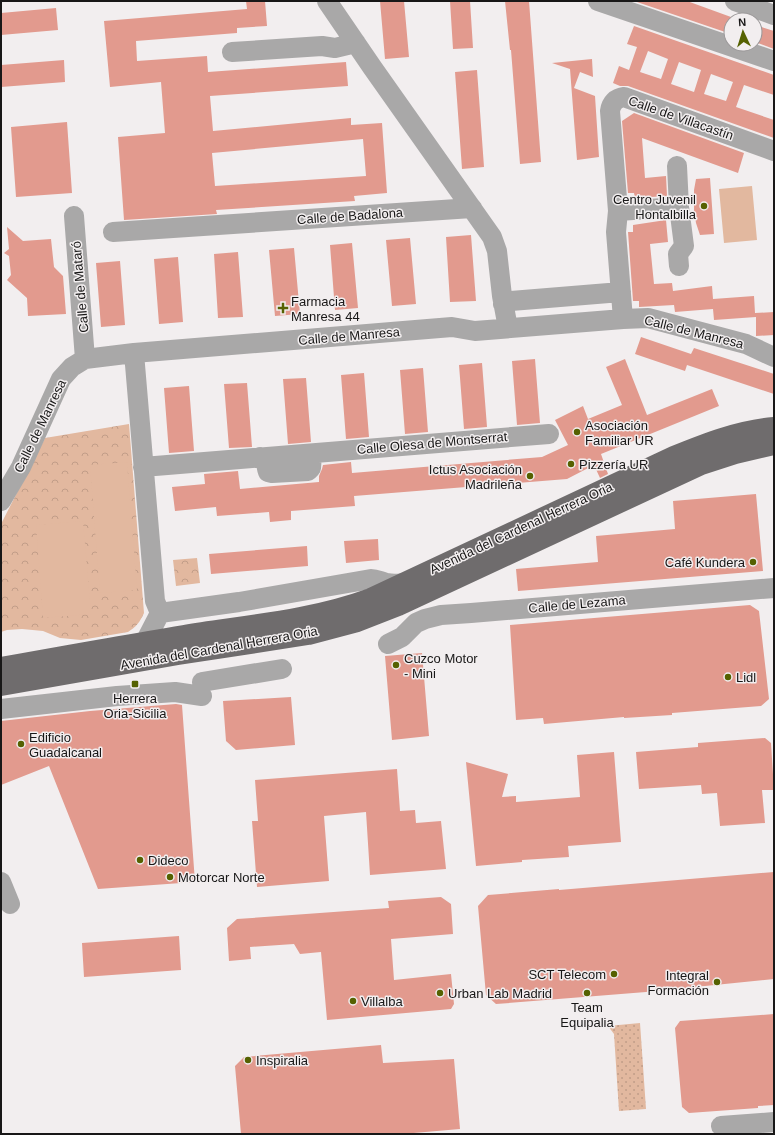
<svg xmlns="http://www.w3.org/2000/svg" width="775" height="1135" font-family="Helvetica,sans-serif">
<defs>
<pattern id="grass-dots" width="8" height="8" patternUnits="userSpaceOnUse"><rect width="8" height="8" fill="#e2b89f"/><path d="M2 2h.1M6 6h.1" fill="none" stroke="#c19d88" stroke-width="1.8" stroke-linecap="round"/></pattern>
<pattern id="park-crowns" width="20" height="18" patternUnits="userSpaceOnUse"><rect width="20" height="18" fill="#e2b89f"/><path d="M2 6a3 3 0 1 1 6 0M12 15a3 3 0 1 1 6 0" fill="none" stroke="#c19d88"/></pattern>
</defs>
<rect width="100%" height="100%" fill="#f2eeef"/>
<!-- grass -->
<path fill="url(#grass-dots)" d="M640,1023L646,1109L619,1111L614,1034L608,1026Z"/>
<!-- park -->
<path fill="url(#park-crowns)" d="M129,424L144,613C140,622 136,627 128,632L81,640L60,638L43,631L22,629L7,630L1,632V524L45,438Z
M197,558L200,583L176,586L173,560Z"/>
<!-- pitch -->
<path fill="#e2b89f" d="M752,186L757,240L724,243L719,189Z
M127,462L137,590L100,593L90,465Z
M83,521L91,614L43,618L36,525Z"/>
<!-- building -->
<path fill="#e29a8e" fill-rule="evenodd" d="M246,1H265L267,26L237,28V33L136,41L137,61L207,56L208,72L346,62L348,86L210,96L213,131L351,118V125L382,123L387,193L354,196L355,201L216,210L217,214L124,220L118,137L165,133L161,82L110,87L104,21L247,9ZM363,139L366,176L215,186L212,153Z
M380,1H404L409,57L385,59Z
M450,1H470L473,48L453,49Z
M505,1H529L541,162L520,164L511,50H510Z
M637,1H687L731,17V34L637,2Z
M56,8L58,30L1,35V13Z
M755,25L774,31V49L755,42Z
M634,26L774,75V95L744,85L736,107L774,120V138L628,86H620L613,83L619,66L629,70L637,47L627,44ZM648,51L668,59L661,79L640,72ZM679,62L701,70L694,92L671,84ZM711,74L733,82L726,101L704,94Z
M592,59L593,77L580,72L574,88L595,96L599,157L577,160L570,69L552,63Z
M64,60L65,82L1,87V65Z
M477,70L484,167L462,169L455,72Z
M634,113L744,153L738,173L642,138L645,178L666,176L667,196L635,198L634,193H628L622,121Z
M67,122L72,193L16,197L11,127Z
M710,178L714,234L700,235L696,223L694,211V190L696,179Z
M666,220L668,242L650,244L654,284L672,283L673,291L712,286L713,299L754,296L755,313L774,312V335L756,336V317L714,320L713,309L675,312L674,305L639,307V301H633L628,232H633V225Z
M7,227L23,241L51,239L54,267L63,276L66,314L28,316L27,298L7,280L11,275L9,256L4,253L9,249Z
M471,235L476,301L450,302L446,237Z
M410,238L416,304L392,306L386,240Z
M352,243L358,308L335,310L330,245Z
M294,248L300,314L275,316L269,250Z
M238,252L243,317L218,318L214,254Z
M178,257L183,322L159,324L154,259Z
M120,261L125,325L101,327L96,263Z
M641,337L691,354L694,348L774,374V394L687,365L685,371L635,354Z
M535,359L540,423L517,425L512,361Z
M625,359L647,415L712,389L719,406L601,454L608,474L600,478L594,465L567,479L354,496L355,506L291,511V520L270,522L269,512L217,516L216,507L175,511L172,487L205,484L204,474L238,471L240,489L319,482V476L322,469L323,465L351,462L352,473L542,457L568,445L555,420L583,406L588,419L622,405L606,367Z
M482,363L487,427L464,429L459,365Z
M423,368L428,432L405,434L400,370Z
M364,373L369,437L346,439L341,375Z
M306,378L311,442L288,444L283,379Z
M247,383L252,447L229,448L224,384Z
M189,386L194,451L169,453L164,388Z
M756,494L763,571L518,591L516,569L598,562L596,536L675,529L673,501Z
M378,539L379,560L346,563L344,541Z
M307,546L308,566L211,574L209,554Z
M750,605L759,611L769,699L761,706L672,713V715L624,718V717L544,724L543,718L516,720L510,625Z
M422,653L429,736L392,740L385,656Z
M291,697L295,745L236,750L226,741L223,701Z
M176,704L182,705L195,882L98,889L49,766L1,785V721L90,711Z
M765,738L771,743L774,790H762L765,823L720,826L717,793L702,794L701,785L639,789L636,752L698,747V743Z
M614,752L621,842L568,846L569,857L522,860V862L476,866L466,762L508,774L502,797L516,796V802L580,797L577,755Z
M397,769L400,811L415,810L416,823L441,821L446,869L370,875L366,812L324,816L329,881L257,887L252,821H258L255,780Z
M774,872V979L646,992L496,1004L486,995L478,906L488,895L559,889V890Z
M441,897L451,904L453,934L391,939L394,980L451,974L454,1004L451,1009L327,1020L321,952L300,954L294,944L250,947L251,959L229,961L227,928L237,919L389,908L388,901Z
M179,936L181,970L84,977L82,943Z
M774,1014V1105L758,1106V1108L689,1113L682,1107L675,1028L680,1021Z
M381,1045L383,1063L454,1059L460,1129L402,1134H241L235,1066L244,1057Z"/>
<g fill="none" stroke-linecap="round" stroke-linejoin="round">
<!-- minor -->
<path stroke="#a9a8a8" stroke-width="20" d="M327,1L372,67L492,237L497,251L502,296L508,328
M598,1L774,61
M735,1L774,15
M232,52L322,46L335,48L356,43
M677,166L679,207L684,246L678,254L679,266
M618,211L679,207
M74,216L85,359
M113,232L472,208
M503,304L511,301L621,292
M623,319L616,232L618,211L610,111C611,103 616,98 624,97L774,151
M134,353L155,601L160,613L145,642
M260,457C268,460 265,464 268,472L272,473L308,471L311,468L312,455L316,453
M143,467L549,434
M1,501L21,467L61,379L72,367L85,359L134,353L452,327L475,331L623,319L648,318L746,344L774,357
M160,613L239,602L371,579C377,579 381,582 387,583C395,585 402,582 410,585
M388,644L402,637L416,623L425,619L441,615L471,613L774,588
M202,682L282,669
M1,709L117,696L175,692L202,696
M1,882L10,904
M721,1126L774,1122"/>
<!-- major -->
<path stroke="#6f6c6d" stroke-width="22" d="M1,668C62,657 123,646 184,636C246,626 311,621 371,599L674,457C706,444 739,431 774,428
M1,685L178,654L308,634L357,621L398,605L701,464L735,453L774,444"/>
</g>
<!-- markers -->
<g fill="#556101" stroke="#f2eeef" stroke-width="1.5">
<circle cx="704" cy="206" r="4"/>
<path d="M281 302h4v4h4v4h-4v4h-4v-4h-4v-4h4z"/>
<circle cx="577" cy="432" r="4"/>
<circle cx="571" cy="464" r="4"/>
<circle cx="530" cy="476" r="4"/>
<circle cx="753" cy="562" r="4"/>
<circle cx="396" cy="665" r="4"/>
<circle cx="728" cy="677" r="4"/>
<rect x="131" y="680" width="8" height="8" rx="2"/>
<circle cx="21" cy="744" r="4"/>
<circle cx="140" cy="860" r="4"/>
<circle cx="170" cy="877" r="4"/>
<circle cx="614" cy="974" r="4"/>
<circle cx="717" cy="982" r="4"/>
<circle cx="440" cy="993" r="4"/>
<circle cx="587" cy="993" r="4"/>
<circle cx="353" cy="1001" r="4"/>
<circle cx="248" cy="1060" r="4"/>
</g>
<g text-anchor="middle" dominant-baseline="central" stroke-width="3" stroke-linejoin="round" paint-order="stroke">
<!-- street labels -->
<g font-size="13" fill="#181717" stroke="#f2eeef">
<text transform="translate(681 118) rotate(19)">Calle de Villacastín</text>
<text transform="translate(350 216) rotate(-4)">Calle de Badalona</text>
<text transform="translate(80 287) rotate(-95)">Calle de Mataró</text>
<text transform="translate(694 332) rotate(14)">Calle de Manresa</text>
<text transform="translate(349 336) rotate(-5)">Calle de Manresa</text>
<text transform="translate(40 426) rotate(-64)">Calle de Manresa</text>
<text transform="translate(432 443) rotate(-5)">Calle Olesa de Montserrat</text>
<text transform="translate(521 528) rotate(-25)">Avenida del Cardenal Herrera Oria</text>
<text transform="translate(577 604) rotate(-5)">Calle de Lezama</text>
<text transform="translate(219 648) rotate(-10)">Avenida del Cardenal Herrera Oria</text>
</g>
<!-- poi labels -->
<g font-size="13" fill="#181717" stroke="#f2eeef" text-anchor="start">
<text x="696" y="199" text-anchor="end">Centro Juvenil<tspan x="696" dy="15">Hontalbilla</tspan></text>
<text x="291" y="301">Farmacia<tspan x="291" dy="15">Manresa 44</tspan></text>
<text x="585" y="425">Asociación<tspan x="585" dy="15">Familiar UR</tspan></text>
<text x="579" y="464">Pizzería UR</text>
<text x="522" y="469" text-anchor="end">Ictus Asociación<tspan x="522" dy="15">Madrileña</tspan></text>
<text x="745" y="562" text-anchor="end">Café Kundera</text>
<text x="404" y="658">Cuzco Motor<tspan x="404" dy="15">- Mini</tspan></text>
<text x="736" y="677">Lidl</text>
<text x="135" y="698" text-anchor="middle">Herrera<tspan x="135" dy="15">Oria-Sicilia</tspan></text>
<text x="29" y="737">Edificio<tspan x="29" dy="15">Guadalcanal</tspan></text>
<text x="148" y="860">Dideco</text>
<text x="178" y="877">Motorcar Norte</text>
<text x="606" y="974" text-anchor="end">SCT Telecom</text>
<text x="709" y="975" text-anchor="end">Integral<tspan x="709" dy="15">Formación</tspan></text>
<text x="448" y="993">Urban Lab Madrid</text>
<text x="361" y="1001">Villalba</text>
<text x="587" y="1007" text-anchor="middle">Team<tspan x="587" dy="15">Equipalia</tspan></text>
<text x="256" y="1060">Inspiralia</text>
</g>
</g>
<!-- border -->
<rect width="775" height="1135" fill="none" stroke="#181717" stroke-width="4"/>
<!-- north arrow -->
<g transform="translate(743 32) rotate(356)"><circle r="19" fill="#f2eeef" stroke="#9b9899"/>
<path d="M0-3L7 15L0 10L-7 15Z" fill="#556101"/>
<text y="-6" font-size="11" font-weight="bold" text-anchor="middle" fill="#181717">N</text>
</g>
</svg>
